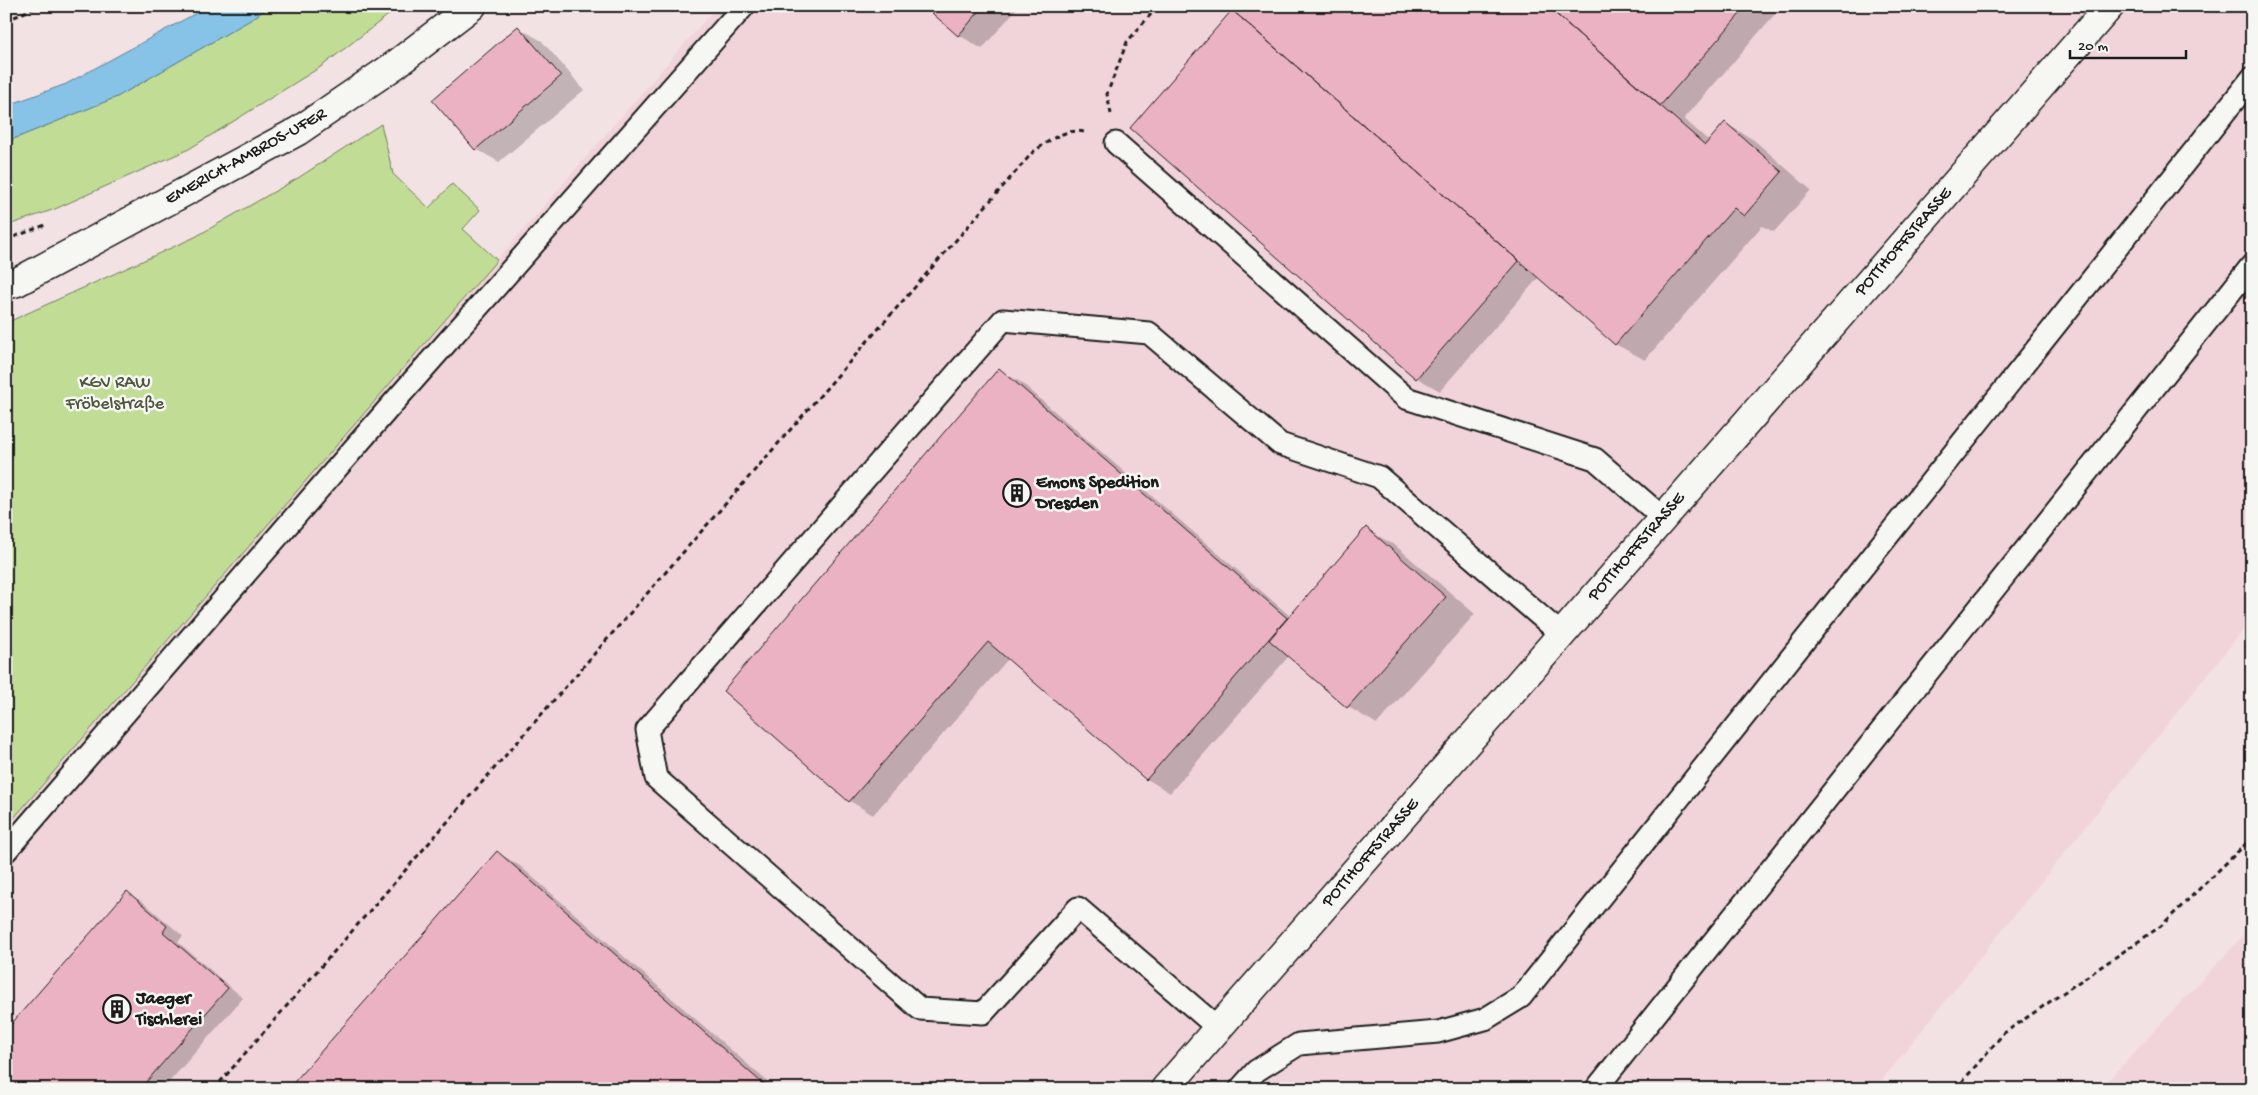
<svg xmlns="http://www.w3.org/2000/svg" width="2258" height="1095" font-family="'Gochi Hand',sans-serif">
<rect width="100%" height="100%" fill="#f3e2e4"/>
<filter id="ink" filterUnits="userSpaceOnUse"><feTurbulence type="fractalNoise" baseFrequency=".02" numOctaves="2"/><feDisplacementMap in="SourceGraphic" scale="10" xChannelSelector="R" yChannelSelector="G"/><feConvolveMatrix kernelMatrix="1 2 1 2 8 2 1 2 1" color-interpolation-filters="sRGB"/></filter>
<g filter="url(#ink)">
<!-- built -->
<path fill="#f1d4da" d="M717,6H2252V619L1875,1089H6V827Z
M2252,926V1089H2100Z"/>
<!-- green -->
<path fill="#c1dd95" stroke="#6e7c58" d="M270,6H400L322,66L189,149L55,209L6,226V142L117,97L252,19Z
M381,124L393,174L429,208L452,184L480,210L463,229L497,260L6,827V323L195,237L298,178Z"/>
<!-- water -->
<path fill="#86c3e6" stroke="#5c8095" d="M209,6H270L252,19L117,97L6,142V106L66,84Z"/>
<!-- shadow -->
<path fill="#0003" d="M926,6H1019L982,49L959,35Z
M1238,6H1782L1684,119L1709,141L1725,123L1754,140L1811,190L1774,232L1762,226L1645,360L1615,344L1539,277L1440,391L1417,378Z
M519,28L542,41L584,90L499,162L476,149Z
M999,370L1022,383L1290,616L1366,529L1396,546L1475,614L1377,724L1348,707L1289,656L1170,793L1147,779L1008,659L873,815L850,801L724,691Z
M497,852L520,866L776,1089H290Z
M127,893L143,902L183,936L178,942L243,998L163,1089H6Z"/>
<!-- building -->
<path fill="#ebb2c4" stroke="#1c1c1c" d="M924,6H984L958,36Z
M1236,6H1547L1705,145L1725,122L1782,172L1744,216L1734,208L1615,345L1232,10Z
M1547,6H1747L1660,106Z
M1232,10L1519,261L1416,379L1130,128Z
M518,26L561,76L475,150L432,100Z
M999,368L1287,618L1146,780L988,642L849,802L723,691Z
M1366,527L1446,597L1347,708L1269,640Z
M497,851L769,1089H288Z
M127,891L167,926L163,932L228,988L140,1089H6V1030Z"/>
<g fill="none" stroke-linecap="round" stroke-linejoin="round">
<defs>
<path id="service" d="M1116,143L1406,398L1595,459L1663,518
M6,851L388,409L744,6
M1218,1028L1078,908L983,1013L920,1009L656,778L647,730L1003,320L1149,333L1280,444L1379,477L1561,634
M1240,1089L1256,1071L1299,1044L1438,1032L1485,1019L1521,997L2252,78
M1596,1089L2252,265"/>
<path id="minor" d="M1165,1089L2110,6"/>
<path id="secondary" d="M6,285L17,282L298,131L395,65L472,6"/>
</defs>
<!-- service casing -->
<use href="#service" stroke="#1c1c1c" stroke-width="25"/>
<!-- minor casing -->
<use href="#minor" stroke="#1c1c1c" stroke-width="31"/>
<!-- secondary casing -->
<use href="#secondary" stroke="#1c1c1c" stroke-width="31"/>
<!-- path -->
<path stroke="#1c1c1c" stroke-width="3" stroke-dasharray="5 4" stroke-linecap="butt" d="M6,21L38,6
M1111,114L1107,94L1127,42L1158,6
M6,240L45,225
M214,1089L1033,152C1049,141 1067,126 1087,133
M1956,1089L2004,1033L2161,926L2252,838"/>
<!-- service -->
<use href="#service" stroke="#f6f6f2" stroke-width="21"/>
<!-- minor -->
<use href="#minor" stroke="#f6f6f2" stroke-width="28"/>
<!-- secondary -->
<use href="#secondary" stroke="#f6f6f2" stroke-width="28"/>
</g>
</g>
<!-- icons -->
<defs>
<symbol id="building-ring" viewBox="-11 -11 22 22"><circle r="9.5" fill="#f6f6f2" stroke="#1c1c1c" stroke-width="1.5"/><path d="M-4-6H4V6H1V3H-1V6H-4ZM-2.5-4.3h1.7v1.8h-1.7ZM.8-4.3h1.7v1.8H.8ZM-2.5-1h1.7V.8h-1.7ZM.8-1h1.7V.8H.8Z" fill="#1c1c1c"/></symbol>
</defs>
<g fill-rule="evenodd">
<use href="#building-ring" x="1001" y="477" width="32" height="32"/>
<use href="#building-ring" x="101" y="993" width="32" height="32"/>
</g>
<g text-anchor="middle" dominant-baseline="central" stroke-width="5" stroke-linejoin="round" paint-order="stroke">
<!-- street labels -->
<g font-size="18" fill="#1c1c1c" stroke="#f6f6f2">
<text transform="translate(246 157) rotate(-29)">EMERICH-AMBROS-UFER</text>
<text transform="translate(1904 242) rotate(-49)">POTTHOFFSTRASSE</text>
<text transform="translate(1637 547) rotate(-49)">POTTHOFFSTRASSE</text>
<text transform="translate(1371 853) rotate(-49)">POTTHOFFSTRASSE</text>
</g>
<!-- park labels -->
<g font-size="18" fill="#4e5640" stroke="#f6f6f2">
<text x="115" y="383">KGV RAW<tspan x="115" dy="21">Fröbelstraße</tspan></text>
</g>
<!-- poi labels -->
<g font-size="18" font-weight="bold" fill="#1c1c1c" stroke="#f6f6f2" text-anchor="start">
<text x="1036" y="483">Emons Spedition<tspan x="1036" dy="21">Dresden</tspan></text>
<text x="136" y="999">Jaeger<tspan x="136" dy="21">Tischlerei</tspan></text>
</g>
</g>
<!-- margin -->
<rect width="2258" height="1095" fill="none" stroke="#f6f6f2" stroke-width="25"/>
<rect x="12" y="12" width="2233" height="1070" fill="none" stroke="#1c1c1c" stroke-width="2" filter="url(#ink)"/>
<!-- scale -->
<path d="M2070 50v8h116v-8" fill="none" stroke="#1c1c1c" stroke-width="2.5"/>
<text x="2078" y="50" font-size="15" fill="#1c1c1c" stroke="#f6f6f2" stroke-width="4" paint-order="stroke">20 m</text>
</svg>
